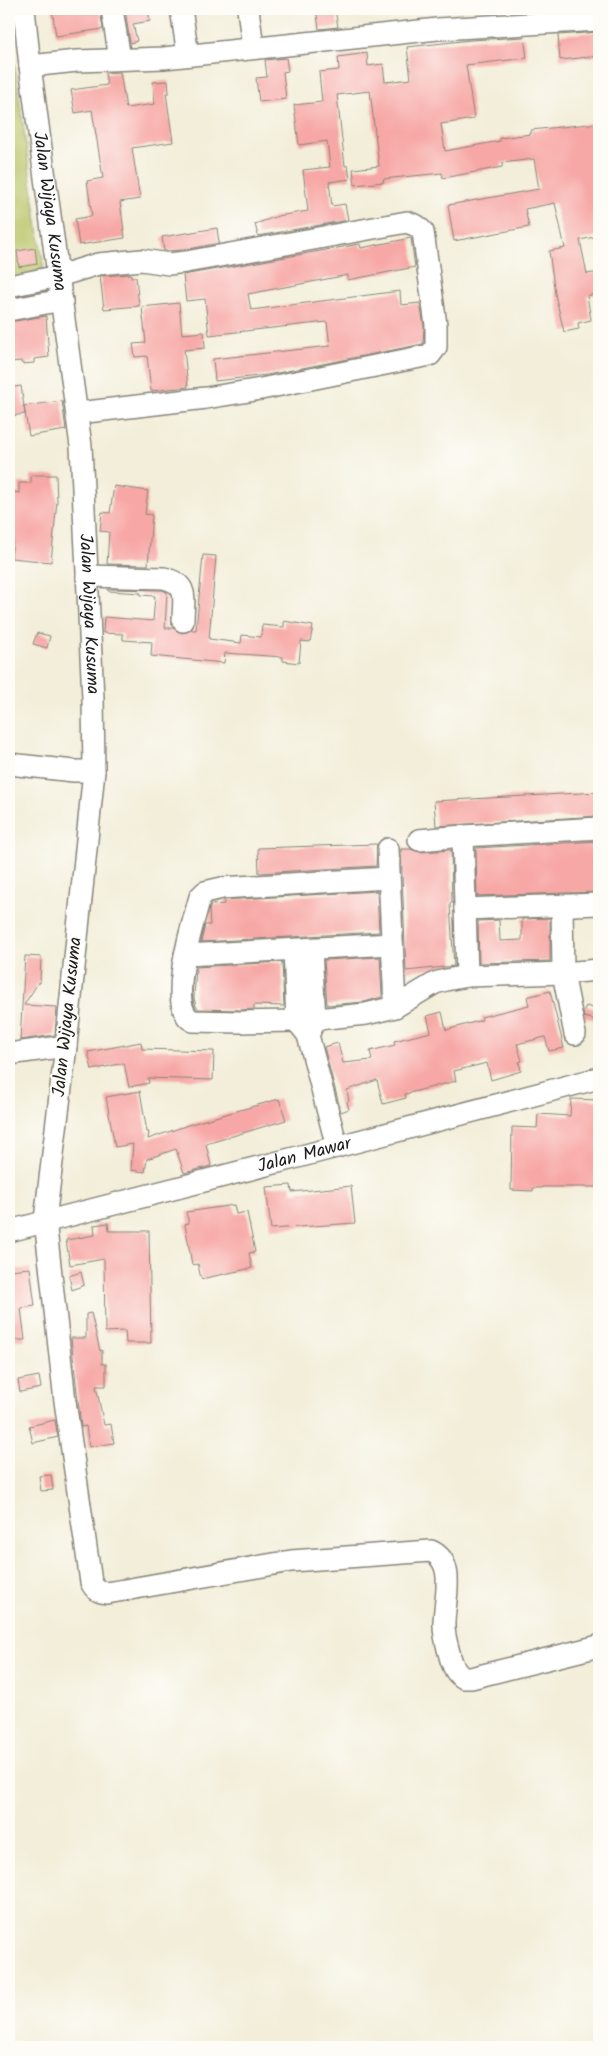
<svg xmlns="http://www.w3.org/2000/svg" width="608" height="2056" font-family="Kalam,sans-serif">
<rect width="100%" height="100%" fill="#fdfcf7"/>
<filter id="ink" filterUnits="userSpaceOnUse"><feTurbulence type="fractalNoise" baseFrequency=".02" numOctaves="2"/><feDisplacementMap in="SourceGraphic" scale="10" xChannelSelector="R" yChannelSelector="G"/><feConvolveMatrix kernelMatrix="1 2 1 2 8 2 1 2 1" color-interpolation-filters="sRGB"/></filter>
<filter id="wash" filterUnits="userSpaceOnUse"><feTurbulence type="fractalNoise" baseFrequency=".0096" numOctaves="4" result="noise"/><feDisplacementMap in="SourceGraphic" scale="20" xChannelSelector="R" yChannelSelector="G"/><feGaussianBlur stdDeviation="1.12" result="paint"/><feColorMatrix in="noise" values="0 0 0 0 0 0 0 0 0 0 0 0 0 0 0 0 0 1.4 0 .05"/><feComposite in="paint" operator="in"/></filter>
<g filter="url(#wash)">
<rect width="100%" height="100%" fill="#f3eed9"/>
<!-- green -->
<path fill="#b7c364" stroke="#6a7040" d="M9,26L44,270L9,277Z"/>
<g id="blocks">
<!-- building -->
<path fill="#f7a8a6" d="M52,9H80V11L100,9L103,29L56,36Z
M125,9H148L150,21L133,24L137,41L130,43Z
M316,9H335L338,27L319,29Z
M599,32V56L560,60L558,35Z
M524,37L527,58L466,65L474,119L441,124L445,151L500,141V138L531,134V130L599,123V236L580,240L587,274L599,272V293L587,296L591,320L578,323L579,329L564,332L555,294L549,251L565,248L555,203L525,209L529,227L454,241L448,205L539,189L534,159L502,163V167L443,178L442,173L383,179L384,182L355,185L353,169L379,166L370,91L337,95L345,166H348L350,179L329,182L332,206L345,204L348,220L258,236L255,224L278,216L308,211L303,170L330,167L327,141L299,145L294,105L322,102L319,72L339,70L338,57L367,53L368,66L383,64L385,82L411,79L407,47L471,40Z
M286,58L288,71L283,72L286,99L259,102L256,78L267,77L265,60Z
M120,72L126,108L155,104L153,82L168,81L169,93H166L173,142L132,148L140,199L120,202L125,238L79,245L75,219L92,216L87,181L103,178L92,110L75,113L71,90L107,85L105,73Z
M217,228L219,243L184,250L164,251L162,237Z
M411,238L415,267L348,280V275L248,294L251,310L400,291L401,305L420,303L424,326L423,344L267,375L215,381L213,359L330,346L327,322L209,335L205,299L186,301L183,275L360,244L361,248Z
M35,248L37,264L19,267L17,251Z
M131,274V277H136L139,306L104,309L100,276Z
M179,303L182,334L204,332L205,348L184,350L188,387L151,391L147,356L135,357L133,344L146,343L142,307Z
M46,316L49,357L34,359V363L22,364L21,361L9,362V322Z
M21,386L25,414L11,416L9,388Z
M62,401L66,430L29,436L24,406Z
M31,475H56L57,501L51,562L11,558L15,521L11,520L13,492L19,493V483H31Z
M114,486L148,491L145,514L152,515L148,565L107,564L109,532L100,531L102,512L110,513Z
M203,555L216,556L209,639L241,643L242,635L261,637L262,625L284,627V621L313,626L310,642L301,641L299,663L283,661V657L225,653L224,663L151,656L152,642L123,640V634L103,633L104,617L153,621L155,596L140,595L141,593L108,591V589L162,590L167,592L165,628H173L182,633L192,630H196Z
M37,633L50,636L47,648L33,644Z
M599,792V816L436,826L434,801Z
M599,841V862L594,863L596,892L477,896L476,848Z
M377,844L376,866L259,873L258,848Z
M401,849H410L420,852L451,850L452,903H450V905L454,966L406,971Z
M377,891L379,932L201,942L205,925H210L209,910L211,905L224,904V900Z
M550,918V961L479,963L478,921L499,920L500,941L522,940V919Z
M25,956L41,957L40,983H38L24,1005L57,1007L55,1035L20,1040Z
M380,957L382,997L364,1002L327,1005L324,960Z
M282,962L284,1006L254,1005V1009L240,1010L198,1009L196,1006L194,998L196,967Z
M550,991L564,1048L549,1051L545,1037L517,1044L522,1061L519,1062L521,1071L491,1080L487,1063L454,1071L456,1081L405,1094L406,1098L383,1104L377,1080L347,1090L349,1101L347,1102L349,1109L341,1112L324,1047L338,1043L343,1063L372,1060L370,1051L395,1045L394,1041L431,1032L427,1016L442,1012L446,1030L482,1020L481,1017L529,1005L527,997Z
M586,1006L599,1010V1021L584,1017L583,1012Z
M141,1042L142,1049L214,1051L213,1080L148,1078L149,1083L129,1087L124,1063L92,1070L88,1052Z
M140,1091L147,1132H149L148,1139L191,1124L279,1099L286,1120L206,1144L211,1166L184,1173L176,1149L147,1159L145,1172L131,1170L133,1144L115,1147L106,1097Z
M571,1099L599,1100L598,1187H542V1188H533V1191L511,1190L512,1127L537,1128L538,1114L570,1116Z
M291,1185L292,1192L351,1186L355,1223L271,1229L266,1187Z
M234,1205L236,1214L247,1212L255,1252L249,1253L252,1268L201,1279L198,1264L192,1265L185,1224L189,1223L186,1212Z
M108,1223L109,1231H149L151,1343H126L125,1331L105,1332L104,1259L70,1265L66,1240L95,1235L94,1225Z
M30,1268L35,1306L21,1308L25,1340H13V1329H10L9,1315V1270Z
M81,1272L84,1285L72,1290L69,1276Z
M91,1313L100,1351L102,1350V1364H106V1386H96L104,1425L111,1424L114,1443L89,1447L86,1426L81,1427L71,1338H86V1314Z
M39,1376L41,1388L20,1392L18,1380Z
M55,1420L58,1437L33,1443L29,1426Z
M51,1475L53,1490L41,1491L39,1476Z"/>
</g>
</g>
<g filter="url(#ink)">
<use href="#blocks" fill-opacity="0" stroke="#88857a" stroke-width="1"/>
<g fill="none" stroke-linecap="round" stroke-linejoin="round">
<defs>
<g id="minor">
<path id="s1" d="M24,9L30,66L81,446L93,698L94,771L66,1046L45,1220L65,1401L91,1582C95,1590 98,1592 107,1593L291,1561L431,1551C458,1563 443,1603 444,1626C444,1637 448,1648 451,1660C454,1668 456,1674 464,1678H471L599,1646"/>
<path d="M112,9L120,59"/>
<path d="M181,9L188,55"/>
<path d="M248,9L253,48"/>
<path d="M30,66L77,61L164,58L438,29L599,20"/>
<path d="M9,286L59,276L98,264L142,260L169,264L186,262L407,222L417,226L423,232L436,325V347L430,355L261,389L206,398L78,413"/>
<path d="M9,310L62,300"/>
<path d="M87,576L164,578C190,585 183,598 183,621"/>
<path d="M9,764L74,771H94"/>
<path d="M463,836L467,976"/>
<path d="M419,840L463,836L599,828"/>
<path d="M388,849L395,1007"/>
<path d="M388,878L222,888L205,892L200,897C194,920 165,1008 193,1021L240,1022L297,1021L366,1014L395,1007L435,983L446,980L467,976L563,973L599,970"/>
<path d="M562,905L563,973L575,1034"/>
<path d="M465,909L599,904"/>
<path d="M294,950L297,1021L308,1035L337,1147"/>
<path d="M185,955L392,944"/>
<path d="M310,1031L315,1019L311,950"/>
<path d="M9,1054L66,1046"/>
<path id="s2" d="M9,1231L294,1158L599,1078"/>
</g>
</defs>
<!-- minor casing -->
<use href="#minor" stroke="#88857a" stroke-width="24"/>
<!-- minor -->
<use href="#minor" stroke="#fff" stroke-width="21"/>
</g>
</g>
<g text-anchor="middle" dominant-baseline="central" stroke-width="4" stroke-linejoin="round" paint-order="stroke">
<!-- street labels -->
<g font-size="18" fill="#1c1c1c" stroke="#fdfcf7">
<text stroke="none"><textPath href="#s1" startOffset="204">Jalan Wijaya Kusuma</textPath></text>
<text stroke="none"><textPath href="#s1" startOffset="609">Jalan Wijaya Kusuma</textPath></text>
<text transform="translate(68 1017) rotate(-84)">Jalan Wijaya Kusuma</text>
<text stroke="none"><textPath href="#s2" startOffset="305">Jalan Mawar</textPath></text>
</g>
</g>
<!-- margin -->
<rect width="608" height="2056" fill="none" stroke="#fdfcf7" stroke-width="30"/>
</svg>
